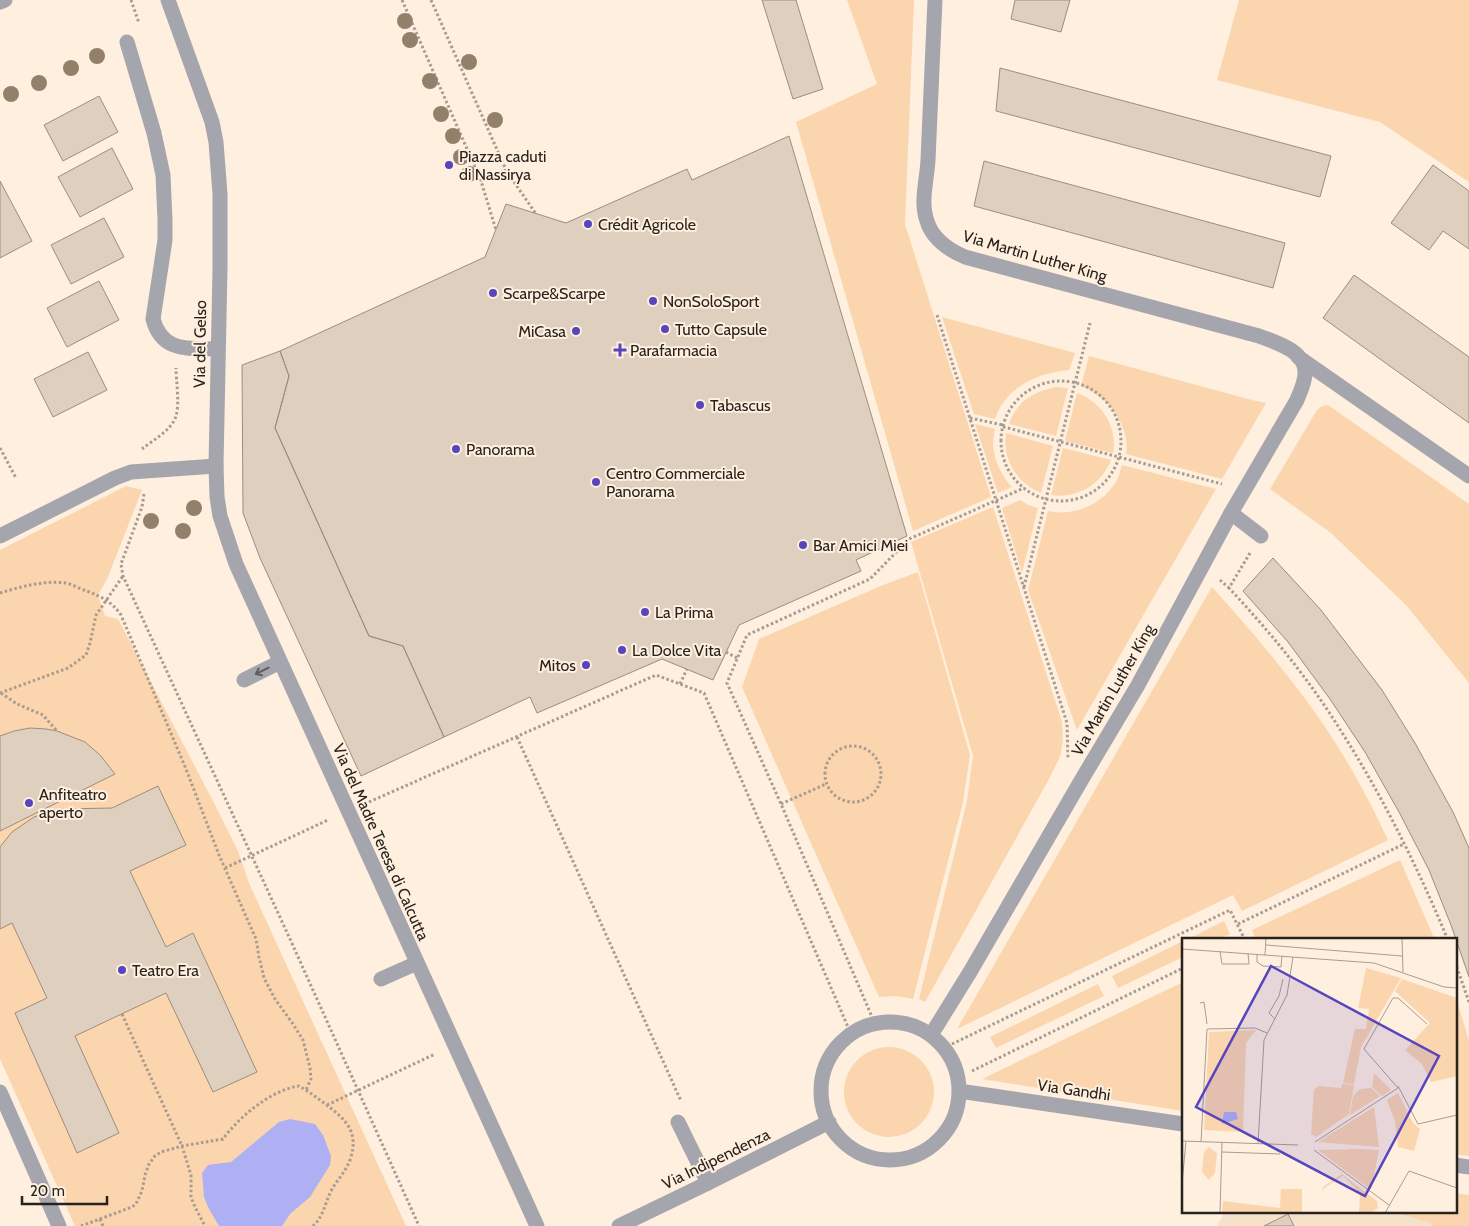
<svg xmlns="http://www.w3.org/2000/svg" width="1469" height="1226" font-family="Cabin,sans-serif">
<rect width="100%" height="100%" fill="#ffefdf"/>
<!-- built -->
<path fill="#f6e1cb" d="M1225,1212H1394L1430,1223L1431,1226H1217Z"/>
<!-- green -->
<path fill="#fbd5ad" d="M847,0H914L905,224L991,497L913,531L796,122L877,84Z
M1239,0H1469V182L1380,122L1217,80Z
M942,317L1075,353L1069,370C1038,373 1006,386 995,419L974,414Z
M1089,356L1252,400L1266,403L1222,479L1126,454C1128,446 1126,439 1124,431C1117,409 1101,395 1081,386Z
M1055,387L1068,388L1056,436L1009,424C1018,400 1032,393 1055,387Z
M1077,393C1102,402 1118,427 1113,453L1065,441Z
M1328,405L1469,504V683L1406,605L1331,533L1270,489L1317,410L1322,406Z
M975,424L995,429C994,434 993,440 993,446C994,460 1002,477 1012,487L998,493Z
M1006,433L1053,446L1041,493C1017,483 1002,460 1006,433Z
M1063,448L1111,460C1101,485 1077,499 1051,495Z
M1122,465L1216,489L1077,730L1028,590L1048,511C1074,517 1104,504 1117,480C1119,476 1120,470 1122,465Z
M126,486L142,490L108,577L98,595L105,616L118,619L213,801L238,851L249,883L406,1226H75L0,1059V550Z
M1020,500L1028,505L1038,508L1022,573L1002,508Z
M993,507L1062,722L1063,740L1060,757L1049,779L925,1002L919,999L967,801L973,756L911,542Z
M918,572L970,755L963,802L913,999L896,996L879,997L742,687L759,639L883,585Z
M1212,587C1249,628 1284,669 1316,714C1344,753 1368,797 1388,840L1242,911L1233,895L957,1029Z
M1400,860L1435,940H1256L1252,930Z
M1224,921L1230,934L1218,940H1186Z
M1183,941V957L1118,988L1112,976Z
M1183,982V1111L982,1079Z
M1098,984L1104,996L996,1048L990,1037Z
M1455,994L1469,1041V1156L1455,1154Z
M844 1092a45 45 0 1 1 90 0a45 45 0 1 1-90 0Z
M1455,1193L1469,1195V1226H1431L1430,1223L1394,1212H1455Z"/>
<!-- water -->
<path fill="#afb0f4" d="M290,1119L315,1124L323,1135L331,1156L330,1165L310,1197L290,1214L282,1226H219L209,1209L204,1197L202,1173L208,1165L231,1162L279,1122Z"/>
<!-- building -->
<path fill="#decfbf" stroke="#9c8d7f" d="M762,0H796L823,89L793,99Z
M1015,0H1070L1061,32L1011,19Z
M1000,68L1331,156L1320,197L996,111Z
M99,96L118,132L63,161L44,125Z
M789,136L907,536L856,560L861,571L739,625L713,680L662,659L537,713L530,697L444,737L403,646L369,636L275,428L289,376L280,351L485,257L506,204L566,223L687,169L692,180Z
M112,148L133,189L80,217L58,177Z
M984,161L1285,243L1273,288L974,206Z
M1433,165L1469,191V249L1443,231L1429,250L1391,223Z
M0,181L32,241L0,258Z
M104,218L124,257L71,284L51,245Z
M1354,275L1469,357V423L1323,318Z
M99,281L119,320L67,347L47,308Z
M280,351L289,376L275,428L369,636L403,646L444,737L361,776L260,558L243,513L242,365Z
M88,352L107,390L53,417L34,379Z
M1273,558L1321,610L1382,690L1415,743L1453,812L1469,848V977L1451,925L1429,870L1399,812L1365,752L1330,699L1288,642L1243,591Z
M30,728L46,729L57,731L85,742L100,755L115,774L0,831V736L14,731Z
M158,786L186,845L130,871L166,947L193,933L257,1072L213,1092L166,993L75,1036L119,1133L77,1153L15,1013L47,998L12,923L0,929V847L12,832L34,817L48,812L62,809L112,808Z
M1288,1214L1294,1226H1264Z"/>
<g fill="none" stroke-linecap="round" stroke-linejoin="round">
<!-- path -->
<path stroke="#a89c90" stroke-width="3" stroke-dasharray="2.5 2.5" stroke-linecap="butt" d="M131,0L139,23
M402,0L481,181L496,230
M431,0L506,170L536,214
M481,181L506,170
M937,315L1067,723L1068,759
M1001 441a60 60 0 1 1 120 0a60 60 0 1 1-120 0Z
M970,418L1003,425L1004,427L1222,484
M0,448L16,478
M142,449C153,440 172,430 176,416C180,403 176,381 176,368
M144,494L142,507L121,564L123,576L290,939L419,1226
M1250,553L1229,588C1270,632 1309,679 1341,731C1383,797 1418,868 1448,940
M1220,580L1229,588
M1024,587L1090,323
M0,593C20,587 44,580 65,583C72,584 80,589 87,591C102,597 112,602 121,615L186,769L219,855L256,939L259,957L264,978L275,999L293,1024L303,1040L310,1068L311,1079L306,1090
M726,652L737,658
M680,684L687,669
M0,693L68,668L86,655L90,643L96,615L123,576
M1,693L17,704L43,715L57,731
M517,737L681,1101
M825 774a28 28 0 1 1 56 0a28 28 0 1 1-56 0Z
M369,802L656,675L704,693L851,1034
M781,804L826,784
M225,868L328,820
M1238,924L1404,844
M1455,962L1469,1002
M122,1014L182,1146L191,1175V1197L195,1207L205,1226
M875,1024L781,804L727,683L747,635L870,579L909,539L1024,488
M952,1044L1230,910L1244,938L1241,940
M972,1071L1183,968
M327,1105L435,1054
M100,1219L103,1226
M81,1226L132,1207L136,1204L142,1191L145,1175L149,1164L155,1156L161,1152L182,1146L223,1139C239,1117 271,1090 299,1086C308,1091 316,1097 324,1103C345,1119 360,1131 350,1160C346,1171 338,1179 332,1189C325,1202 324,1216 313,1226"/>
<!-- lane -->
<path stroke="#a5a5ae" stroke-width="15" d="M0,2L5,0
M127,42L154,133L163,175L165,220V240L153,319C162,353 189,348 217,349
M1231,513L1261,536
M0,536L115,478L131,472L216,466
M244,680L280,662
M381,979L417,963
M0,1092L59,1226
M678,1122L708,1183"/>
<!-- street -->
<path stroke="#a5a5ae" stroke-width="15" d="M168,0L212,122L216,142L220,194V268L216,466L217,497L220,516L236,564L537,1226
M1298,357L1469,476
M821 1091a69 69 0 1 1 138 0a69 69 0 1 1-138 0Z
M931,1035L970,972L1082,779L1138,685L1231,513L1297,400C1300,392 1305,383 1305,373C1306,351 1275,342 1259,336L965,257C949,250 932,238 927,221C920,202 927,180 928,160C930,107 933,53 935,0
M959,1091L1183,1124
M1455,1165L1469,1167
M619,1226L708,1183L829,1122"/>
</g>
<!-- trees -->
<g fill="#93806b">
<circle cx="405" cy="21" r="8"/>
<circle cx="410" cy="40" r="8"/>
<circle cx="97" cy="56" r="8"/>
<circle cx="469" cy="62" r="8"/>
<circle cx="71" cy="68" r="8"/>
<circle cx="430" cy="81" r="8"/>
<circle cx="39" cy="83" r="8"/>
<circle cx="11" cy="94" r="8"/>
<circle cx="441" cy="114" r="8"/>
<circle cx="495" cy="120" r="8"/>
<circle cx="453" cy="136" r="8"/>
<circle cx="461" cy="157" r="8"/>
<circle cx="469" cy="174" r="8"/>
<circle cx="194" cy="508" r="8"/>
<circle cx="151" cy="521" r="8"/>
<circle cx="183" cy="531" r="8"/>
</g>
<!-- one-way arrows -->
<defs><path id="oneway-shaft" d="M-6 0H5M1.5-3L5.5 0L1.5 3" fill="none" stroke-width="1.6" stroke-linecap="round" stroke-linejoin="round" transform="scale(1.25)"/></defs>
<use stroke="#605d5e" href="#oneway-shaft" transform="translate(262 671) rotate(154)"/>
<!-- markers -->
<g fill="#5645bd" stroke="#ffefdf" stroke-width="2">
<circle cx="449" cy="165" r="5"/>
<circle cx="588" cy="224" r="5"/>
<circle cx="493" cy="293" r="5"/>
<circle cx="653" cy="301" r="5"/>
<circle cx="665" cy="329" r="5"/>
<circle cx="576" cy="331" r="5"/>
<path d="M617.5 342.5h5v5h5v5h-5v5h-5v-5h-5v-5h5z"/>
<circle cx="700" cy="405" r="5"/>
<circle cx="456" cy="449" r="5"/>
<circle cx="596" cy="482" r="5"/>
<circle cx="803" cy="545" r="5"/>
<circle cx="645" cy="612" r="5"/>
<circle cx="622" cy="650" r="5"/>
<circle cx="586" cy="665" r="5"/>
<circle cx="29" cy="803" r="5"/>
<circle cx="122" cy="970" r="5"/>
</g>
<g text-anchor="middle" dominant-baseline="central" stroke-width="4" stroke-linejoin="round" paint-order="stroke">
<!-- poi labels -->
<g font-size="16" fill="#28221d" stroke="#ffefdf" text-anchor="start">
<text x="459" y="156">Piazza caduti<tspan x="459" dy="18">di Nassirya</tspan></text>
<text x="598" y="224">Crédit Agricole</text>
<text x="503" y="293">Scarpe&amp;Scarpe</text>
<text x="663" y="301">NonSoloSport</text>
<text x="675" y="329">Tutto Capsule</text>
<text x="566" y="331" text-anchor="end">MiCasa</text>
<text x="630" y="350">Parafarmacia</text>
<text x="710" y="405">Tabascus</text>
<text x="466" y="449">Panorama</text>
<text x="606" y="473">Centro Commerciale<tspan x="606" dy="18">Panorama</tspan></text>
<text x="813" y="545">Bar Amici Miei</text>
<text x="655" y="612">La Prima</text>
<text x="632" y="650">La Dolce Vita</text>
<text x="576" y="665" text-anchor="end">Mitos</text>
<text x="39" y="794">Anfiteatro<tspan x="39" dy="18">aperto</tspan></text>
<text x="132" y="970">Teatro Era</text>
</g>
<!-- street labels -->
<g font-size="16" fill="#28221d" stroke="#ffefdf">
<text transform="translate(1035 256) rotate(16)">Via Martin Luther King</text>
<text transform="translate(200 344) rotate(-89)">Via del Gelso</text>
<text transform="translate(1113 690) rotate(-60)">Via Martin Luther King</text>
<text transform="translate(381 842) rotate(66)">Via del Madre Teresa di Calcutta</text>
<text transform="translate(1074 1090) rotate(8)">Via Gandhi</text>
<text transform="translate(716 1159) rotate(-26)">Via Indipendenza</text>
</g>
</g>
<!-- overview -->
<g transform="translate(1182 938)">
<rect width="275" height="275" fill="#ffefdf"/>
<path d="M184,30L219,40L179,109L172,146L161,145L173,91H184L187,71L176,70ZM220,41L275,60V138L249,144L240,126L223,112L248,85L213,53ZM74,92L64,105L61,194L22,192L27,94ZM192,135L209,152L200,158L190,149ZM160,146L172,147L167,176L134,199L129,196L132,152L137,148L159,150ZM189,150L198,158L168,177L171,158L178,151ZM216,155L231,185L238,191L232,213L216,209L213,183L205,162ZM192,169L197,209L136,204ZM27,209L35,215L33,235L27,242L20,234L22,214ZM176,211L197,212L189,252L136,212ZM160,236L195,263L196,270L188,275H177L178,255L161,238L142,250L140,255L141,249ZM99,251H120V275H40L41,263L98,270Z" fill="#fbd5ad"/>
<path d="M42,174H54L56,181L40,186Z" fill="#afb0f4"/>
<path fill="none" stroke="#a99d91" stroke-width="1" d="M220,0L221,34M84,7L220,18M0,11L192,25L262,49L275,50M38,13L40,26H67L66,15M75,16V24L81,28L99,29L100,18M83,17L84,0M18,65L22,64L25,86M93,81L87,75L97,58L101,41M216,148L236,186L275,177M0,203L116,207M19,204L25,91L73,90L85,95M133,204L216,150L182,111L211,60H216L245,86M76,206L82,102L105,57L111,19M132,212L207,267M40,214L98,216M0,246L4,203M38,275L40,204M203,275L227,233L275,250"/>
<path fill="#5645bd" fill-opacity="0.15" stroke="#5645bd" stroke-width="2.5" d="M89,28L257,118L183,258L14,169Z"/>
<rect width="275" height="275" fill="none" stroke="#28221d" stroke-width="2.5"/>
</g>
<!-- scale -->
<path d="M22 1196v8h85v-8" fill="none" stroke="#28221d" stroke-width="2.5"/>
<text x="30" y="1196" font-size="15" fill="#28221d" stroke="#ffefdf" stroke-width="4" paint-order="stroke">20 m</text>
</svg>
